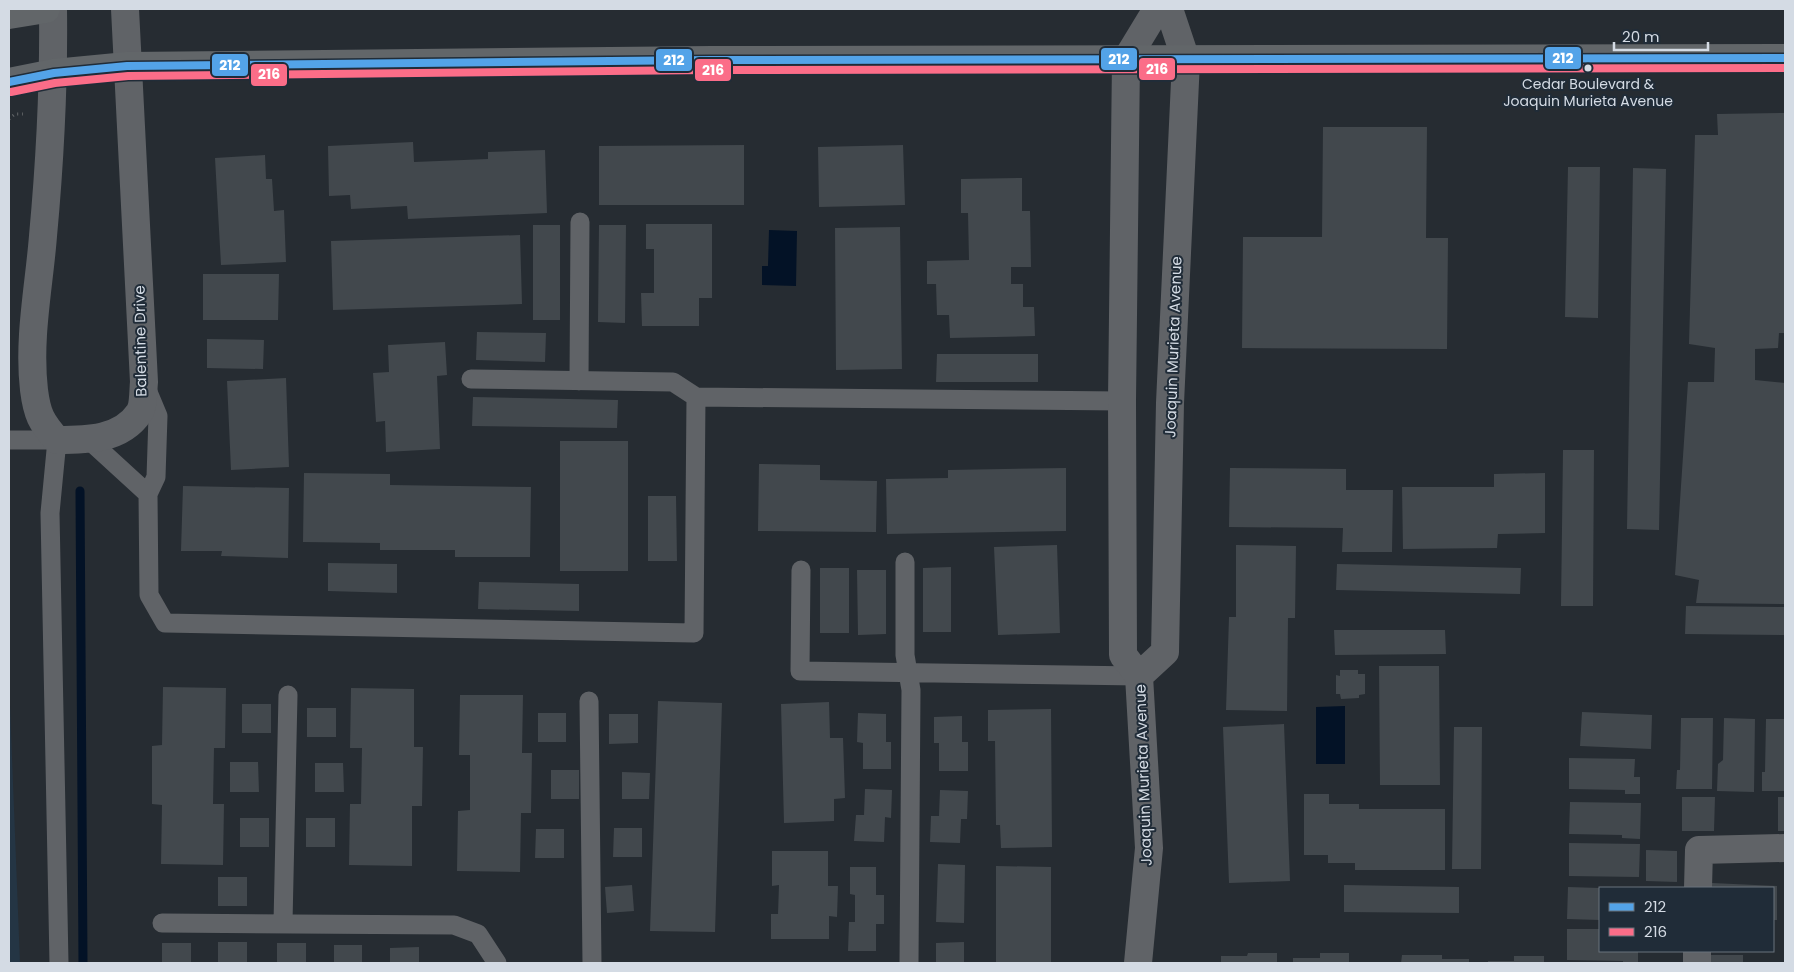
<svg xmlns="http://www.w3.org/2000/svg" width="1794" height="972" font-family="Poppins,sans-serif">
<rect width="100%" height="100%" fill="#262c32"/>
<!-- built -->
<path fill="#243544" d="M9,680L20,963H9Z"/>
<!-- water -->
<path fill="#031226" d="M769,230L797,231L796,286L762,285V266H768Z
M1345,706V764H1316V707Z"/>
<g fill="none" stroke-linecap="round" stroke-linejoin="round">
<!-- stream -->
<path stroke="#031226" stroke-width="9" d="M80,491L83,963"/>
</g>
<!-- building -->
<path fill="#42484d" d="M1785,113V333H1779L1778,348L1755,349V380L1785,383V604L1696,603L1699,580L1675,575L1688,382H1714L1715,348L1689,344L1695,135H1718L1717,114Z
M1323,127H1427L1426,238H1448L1447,349L1242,348L1243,237H1322Z
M413,142L414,162L488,159V152L545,150L547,213L408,219L407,206L351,209L350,195L329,196L328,146Z
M744,145V205H599V146Z
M903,145L905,205L819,207L818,147Z
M265,155L266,179H272L274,211L284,210L286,262L221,265L215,158Z
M1568,167H1600L1598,318L1565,317Z
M1633,168L1666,169L1659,530L1627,529Z
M1022,178V211H1030L1031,267H1011V284H1023V307H1034L1035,336L950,338L949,315H937L936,284H927V261L969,260L968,213H961V179Z
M646,224H712V298H699V326H642L641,293H654V249H646Z
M533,225H560V320H533Z
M599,225H626L625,323L598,322Z
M900,227L902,369L836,370L835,228Z
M520,235L522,304L333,310L331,241Z
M203,274H279L278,320H203Z
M477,332L546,333L545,362L476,360Z
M207,339L264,340L263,369L207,368Z
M445,342L447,375L437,376L440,449L386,452L385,421L376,422L373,373L389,372L388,345Z
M937,354H1038V382H936Z
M286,378L289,467L231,470L227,381Z
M473,397L618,400L617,428L472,426Z
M560,441H628V571H560Z
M1563,450H1594L1593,606H1561Z
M759,464L820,465V480L877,481L876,532L758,531Z
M1066,468V531L887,534L886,479L948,478V470Z
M1230,468L1346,469V490H1393L1392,552H1342L1343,528L1229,527Z
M304,473L390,474V485L531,487L530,557H455V550H380V543L303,542Z
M1545,473V533L1498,534L1497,548L1403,549L1402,487H1494V474Z
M183,486L289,488L288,558L221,556L222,551H181Z
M648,496H676L677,561H648Z
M1057,545L1060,633L998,635L994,547Z
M1236,545L1296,546L1295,618H1288L1287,711L1226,710L1229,617H1236Z
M328,563L397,564V593L328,591Z
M1337,564L1521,568L1520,594L1336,590Z
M951,567V632H923V568Z
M820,568H849V633H820Z
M857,570H886V634L858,635Z
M479,582L579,584V611L478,609Z
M1686,606L1785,607V635L1685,634Z
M1334,630H1445L1446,654L1335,655Z
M1379,666H1439L1440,785H1380Z
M1340,670H1358V674H1365V694L1359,695V698L1341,699L1340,694H1336V675L1340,676Z
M163,687L226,688L225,748H214L213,804H224L223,865L161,864L162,805L152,804V746L162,745Z
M351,688L414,689V747H423L422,806H412V866L349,865L350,804H361L362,748H350Z
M460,695H523L522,753H532L531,813H521L520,872L457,871L458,811L470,810V755H459Z
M658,701L722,703L715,932L650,931Z
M829,702L830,738H843L845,798L834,799V821L784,823L781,704Z
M242,704H271V733H242Z
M307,708H336V737H307Z
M1051,709L1052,847L1001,848L1000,825H996L995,741H988V710Z
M1582,712L1652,715L1651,749L1580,746Z
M538,713H566V742H538Z
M858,713L886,714V742H891V769H863V743L857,742Z
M609,714H638V743L609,744Z
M962,716V742H968V771H939V743H934V717Z
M1681,718H1713L1712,789H1676L1677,770H1680Z
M1724,718L1755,719L1754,792L1717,791L1718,764L1723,760Z
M1766,719H1785V791H1762V772H1765Z
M1284,724L1290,881L1229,883L1223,727Z
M1454,727H1482L1481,869H1452Z
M1569,758L1635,759L1634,777H1640V794H1625V790L1569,789Z
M230,762H258L259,792H230Z
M315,763H343L344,792H315Z
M551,770H579V799H551Z
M622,772L650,773L649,799H622Z
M865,789L892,790L891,818L885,817L884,842L854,841L856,815H864Z
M940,790L968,791L967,819H961L960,843L930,842L931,816H939Z
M1304,794H1329V804H1359V809H1445V870H1355V863H1328V855H1304Z
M1682,797H1715L1714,831H1682Z
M1778,797H1785V831H1778Z
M1570,802L1641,803L1640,839L1622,838V835L1569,834Z
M240,818H269V847H240Z
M306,818H335V847H306Z
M614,828H642V857H613Z
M536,829H564V858H535Z
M1569,843L1640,844L1639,877L1569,876Z
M1646,850L1677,851V882L1646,881Z
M772,851H828V886H838L837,917L829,916V939H771V914H778L779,885L772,886Z
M938,864L965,865L964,923L936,922Z
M996,866L1051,867V963H996Z
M850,867H876V895H884V924H876V951H848L849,922H855V895L850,894Z
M218,877H247V906H218Z
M1712,883L1777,886V920H1773V888H1712Z
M632,885L634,911L607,913L605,887Z
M1344,885L1459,887V913L1344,912Z
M1568,887L1600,888V920L1567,919Z
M1567,929H1600V951H1638V963H1623V961L1567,960Z
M218,942H247V963H218Z
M964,942V963H936V943Z
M162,943H191V963H162Z
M277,943H306V963H277Z
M334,945H362V963H334Z
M419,947V963H390V948Z
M1248,953H1277V963H1221V956H1247Z
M1320,953H1349V963H1293V958H1320Z
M1402,955H1442V959H1469V963H1401Z
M1710,955H1743V963H1710Z
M1514,956H1544V963H1488V961H1514Z"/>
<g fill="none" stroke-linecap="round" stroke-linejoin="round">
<!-- path -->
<path stroke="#64686a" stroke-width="3" stroke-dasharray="1 4" stroke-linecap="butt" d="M9,119L15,114H23"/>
<!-- lane -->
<path stroke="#606367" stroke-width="19" d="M471,379L673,382L696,397L1122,401
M579,381L580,222
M145,385L158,416L156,477L148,494L149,595L165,623L694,633L696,397
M9,440H57L50,513L59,963
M89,440L148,494
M905,562V655L911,690L909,963
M801,570L800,671L1139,676
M589,701L592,963
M162,923L454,925L478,934L497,963
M283,923L288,695"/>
<!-- street -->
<path stroke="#606367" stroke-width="28" d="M53,9C54,85 50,160 43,236C39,287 28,338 34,390C37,414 41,422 57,440C86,440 121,440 139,413C144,406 143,390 144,382L125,9
M1139,676L1165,652L1170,403L1186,60L1169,9
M1698,888L1699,850L1785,848
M1138,963L1149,848L1139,676L1123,655L1122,401L1126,60L1157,9
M1697,963V951"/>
<!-- secondary -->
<path stroke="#626669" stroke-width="28" d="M9,15L46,9
M9,82L54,73L127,66L711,60L1785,58"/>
<defs>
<path id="bus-1" d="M9,82L54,73L127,66L711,60L1785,58"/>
<path id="bus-2" d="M11,92L55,83L128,76L711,70L1785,68"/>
</defs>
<!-- bus-1 casing -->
<use href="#bus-1" stroke="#202c38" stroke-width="11"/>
<!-- bus-2 casing -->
<use href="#bus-2" stroke="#202c38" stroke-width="11"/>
<!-- bus-1 -->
<use href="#bus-1" stroke="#53a3e8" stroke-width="8"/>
<!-- bus-2 -->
<use href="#bus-2" stroke="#fb6d88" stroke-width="8"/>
</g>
<!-- markers -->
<circle fill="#d4dbe4" stroke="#202c38" stroke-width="2" cx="1588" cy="68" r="4.5"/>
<g text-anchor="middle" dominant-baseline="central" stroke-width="4" stroke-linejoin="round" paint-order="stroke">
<!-- bus labels -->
<g font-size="14" fill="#d4dbe4" stroke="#202c38">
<text x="1588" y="84">Cedar Boulevard &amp;<tspan x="1588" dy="17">Joaquin Murieta Avenue</tspan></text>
</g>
<!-- street labels -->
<g font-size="15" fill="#d4dbe4" stroke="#202c38">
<text transform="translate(140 341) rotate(-91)">Balentine Drive</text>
<text transform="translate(1173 347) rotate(-88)">Joaquin Murieta Avenue</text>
<text transform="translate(1143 775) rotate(-92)">Joaquin Murieta Avenue</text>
</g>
</g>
<g stroke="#202c38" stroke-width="2">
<rect x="1544" y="46" width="38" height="24" rx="5" fill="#53a3e8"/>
<rect x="1100" y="47" width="38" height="24" rx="5" fill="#53a3e8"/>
<rect x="655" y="48" width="38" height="24" rx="5" fill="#53a3e8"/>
<rect x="211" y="53" width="38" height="24" rx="5" fill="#53a3e8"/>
<rect x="1138" y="57" width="38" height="24" rx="5" fill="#fb6d88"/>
<rect x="694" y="58" width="38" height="24" rx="5" fill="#fb6d88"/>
<rect x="250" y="63" width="38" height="24" rx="5" fill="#fb6d88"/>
</g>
<g font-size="14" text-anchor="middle" font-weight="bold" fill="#fff">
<text x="1563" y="63">212</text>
<text x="1119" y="64">212</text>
<text x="674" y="65">212</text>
<text x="230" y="70">212</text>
<text x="1157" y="74">216</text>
<text x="713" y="75">216</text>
<text x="269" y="79">216</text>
</g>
<!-- border -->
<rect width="1794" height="972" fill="none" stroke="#d4dbe4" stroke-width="20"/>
<!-- legend -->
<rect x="1599" y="887" width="175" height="65" fill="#202c38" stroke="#68727d"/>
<rect x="1609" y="903" width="25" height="8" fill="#53a3e8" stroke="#68727d"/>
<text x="1644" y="912" font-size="15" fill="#d4dbe4">212</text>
<rect x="1609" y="928" width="25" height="8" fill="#fb6d88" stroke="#68727d"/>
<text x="1644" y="937" font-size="15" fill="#d4dbe4">216</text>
<!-- scale -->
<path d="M1614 42v8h94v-8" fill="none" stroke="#d4dbe4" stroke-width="2.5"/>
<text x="1622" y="42" font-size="15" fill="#d4dbe4" stroke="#202c38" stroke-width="4" paint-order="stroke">20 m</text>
</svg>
